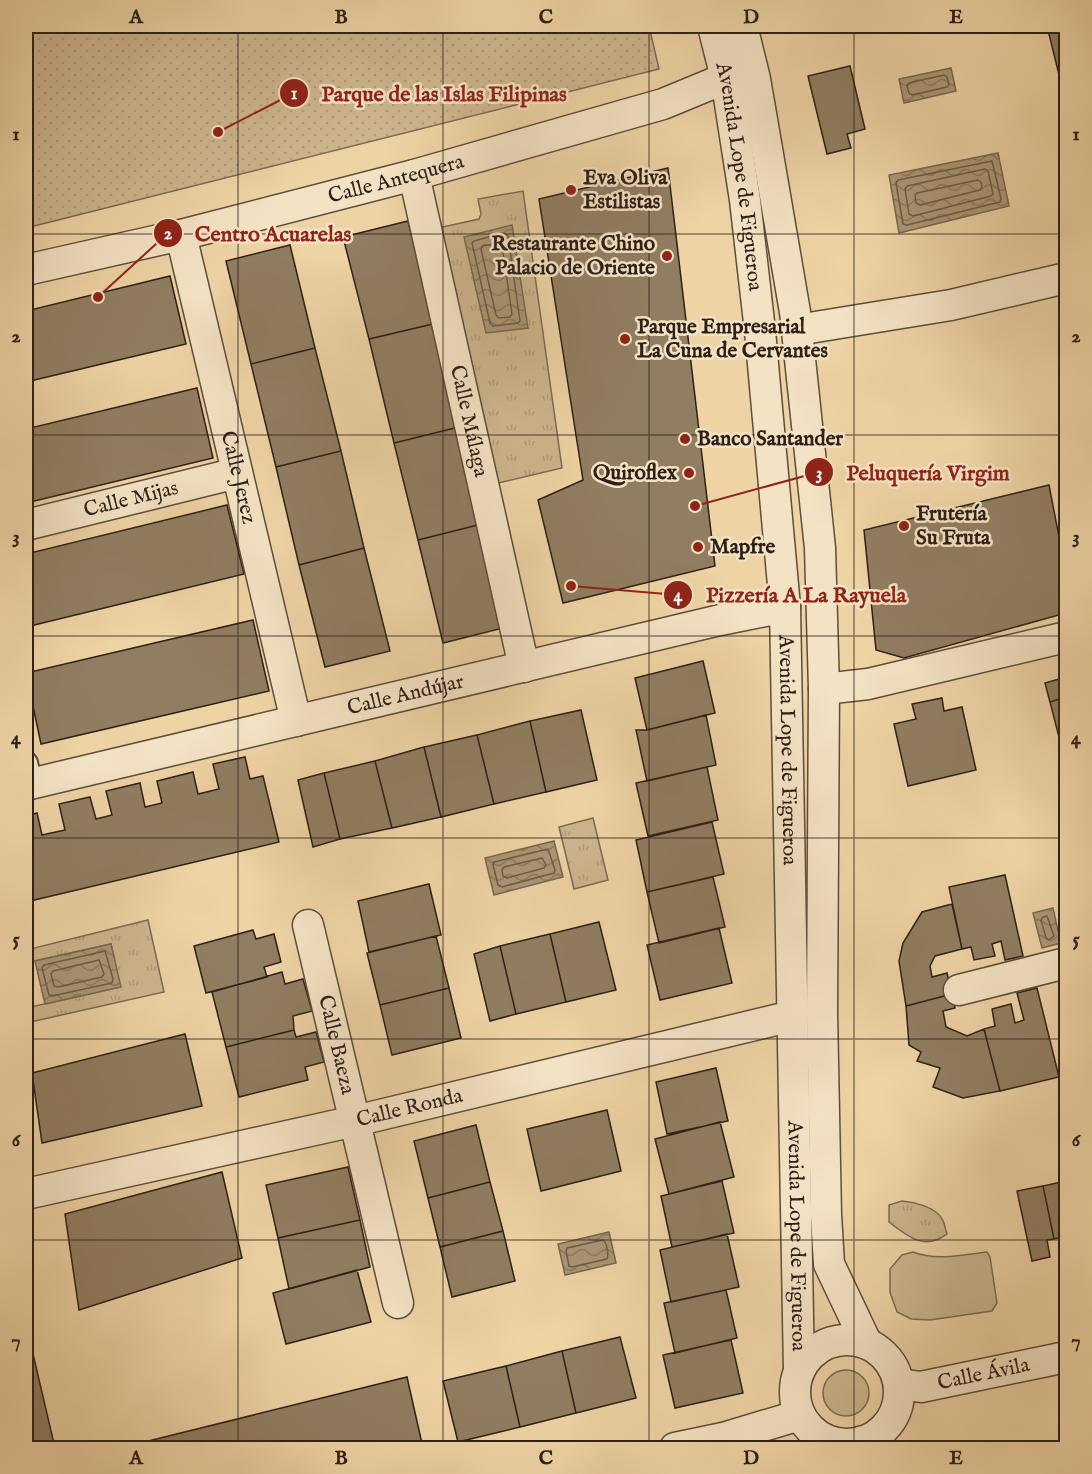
<svg xmlns="http://www.w3.org/2000/svg" width="1092" height="1474" font-family="'IM FELL English',serif">
<defs>
<pattern id="grass-tufts" width="24" height="20" patternUnits="userSpaceOnUse" patternTransform="scale(1.5)"><rect width="24" height="20" fill="#cdb58d"/><path d="M3 7l-1-3M5 7V3M7 7l1-3M15 17l-1-3M17 17v-4M19 17l1-3" fill="none" stroke="#b09b79"/></pattern>
<pattern id="park-dots" width="8" height="8" patternUnits="userSpaceOnUse" patternTransform="scale(1.5)"><rect width="8" height="8" fill="#cdb58d"/><path d="M2 2h.1M6 6h.1" fill="none" stroke="#b09b79" stroke-width="1.8" stroke-linecap="round"/></pattern>
<pattern id="water-waves" width="16" height="10" patternUnits="userSpaceOnUse" patternTransform="scale(1.5)"><rect width="16" height="10" fill="#ac9675"/><path d="M0 5q4-4 8 0t8 0" fill="none" stroke="#8c7a5f"/></pattern>
</defs>
<rect width="100%" height="100%" fill="#eed3a5"/>
<filter id="stains"><feTurbulence type="fractalNoise" baseFrequency=".00333" numOctaves="4"/><feColorMatrix values="0 0 0 0 .2 0 0 0 0 .09 0 0 0 0 .02 0 0 0 .5 -.17"/></filter>
<radialGradient id="worn" r=".72"><stop offset=".6" stop-color="#630" stop-opacity="0"/><stop offset="1" stop-color="#630" stop-opacity=".3"/></radialGradient>
<!-- grass -->
<path fill="url(#grass-tufts)" stroke="#7d6a52" stroke-width="1.5" d="M523,191L562,468L498,483L438,228L479,219L481,214L478,199Z
M593,818L608,880L574,889L559,827Z
M148,920L164,992L26,1023V1008L120,987L111,944L29,962V967H26V950Z
M902,1201C914,1202 936,1207 942,1219C945,1223 945,1229 947,1234C925,1251 908,1237 889,1222V1205Z"/>
<!-- park -->
<path fill="url(#park-dots)" stroke="#7d6a52" stroke-width="1.5" d="M26,26H649L659,69L26,228Z"/>
<!-- garden -->
<path fill="#cdb58d" stroke="#7d6a52" stroke-width="1.5" d="M913,1252C936,1261 963,1255 987,1252L990,1257L997,1303L992,1311L930,1320L911,1319L897,1312L890,1292V1269L902,1255Z
M823 1393a23 23 0 1 1 46 0a23 23 0 1 1-46 0Z"/>
<!-- water -->
<path fill="url(#water-waves)" stroke="#79674f" stroke-width="1.5" d="M951,68L956,91L904,103L899,79Z
M998,153L1009,206L899,233L889,175Z
M512,225L528,328L486,333L464,237Z
M554,841L563,877L494,895L485,858Z
M1053,908L1058,931L1064,932L1066,937L1061,943L1042,948L1033,913Z
M111,944L121,987L45,1004L35,961Z
M609,1232L616,1263L565,1275L558,1244Z"/>
<g fill="none" stroke-linecap="round" stroke-linejoin="round">
<!-- shore -->
<path stroke="#6c5b46" stroke-width="1.5" d="M944,75L947,77L949,85L947,87L912,95L909,93L907,86L909,83Z
M992,161L1001,199L1000,202L907,225L903,224L896,183L898,180Z
M985,169L988,171L993,194L991,196L913,216L909,214L905,189L907,186Z
M978,180L981,182L982,187L980,190L920,205L916,203L915,195L917,193Z
M504,233L508,236L520,321L518,323L493,326L490,323L472,243L474,241Z
M499,243L502,245L512,314L510,317L499,318L496,315L481,249L483,246Z
M548,849L555,870L554,873L502,887L498,885L493,865L494,862Z
M542,858L546,865L544,868L507,878L503,876L502,870L504,867Z
M1047,916L1054,936L1049,940L1046,938L1041,920L1043,917Z
M105,951L113,979L112,983L52,996L49,995L42,968L44,965Z
M99,960L104,974L102,977L58,987L54,986L51,974L53,971Z
M603,1240C607,1243 609,1254 607,1259L572,1267L569,1266L566,1251L567,1248Z"/>
</g>
<!-- building -->
<path fill="#917d61" stroke="#2d2017" stroke-width="1.5" d="M1047,26H1066V90L1063,91Z
M850,66L865,129L847,134L851,148L827,154L808,76Z
M668,168L715,566L563,603L538,500L583,480L539,199Z
M408,221L433,324L369,339L343,237Z
M290,245L315,348L251,364L226,261Z
M170,276L186,344L26,382V311Z
M433,324L459,427L394,443L369,339Z
M315,348L341,451L276,467L251,364Z
M197,388L213,458L26,503V429Z
M459,427L482,524L418,540L394,443Z
M341,451L364,548L299,565L276,467Z
M1049,485L1066,573V613L904,658L876,650L864,530Z
M227,505L244,574L26,627V554Z
M482,524L507,627L443,643L418,540Z
M364,548L390,651L325,667L299,565Z
M253,620L269,691L41,744L26,673Z
M703,661L715,713L647,730L635,678Z
M1066,677V697L1050,702L1045,683Z
M1066,697V739L1060,741L1050,702Z
M942,698L944,711L962,707L976,770L908,786L894,724L916,719L912,704Z
M581,710L597,780L546,792L530,721Z
M706,715L716,765L647,781L636,730H647Z
M530,721L546,792L494,804L477,735Z
M477,735L494,804L441,817L424,747Z
M424,747L441,817L392,828L375,761Z
M245,757L250,779L263,776L279,842L26,902V816L37,813L42,835L65,830L59,804L90,797L96,819L112,815L106,791L140,783L145,807L162,803L157,781L193,772L198,794L219,789L213,764Z
M375,761L392,828L340,839L324,773Z
M707,767L718,820L648,836L636,783Z
M324,773L340,839L313,847L298,780Z
M712,822L724,874L647,892L636,840Z
M1005,875L1023,956L1005,960L1001,941L992,944L995,956L974,960L971,947L962,949L949,887Z
M713,877L725,927L659,943L647,892Z
M429,884L441,935L369,952L358,901Z
M952,904L962,949L935,956L930,966L932,977L947,973L952,994L906,1006L899,961L903,943L922,912Z
M599,922L616,990L566,1002L550,934Z
M719,928L732,983L660,1000L647,945Z
M253,930L256,939L274,934L281,962L264,967L267,977L206,993L194,946Z
M550,934L566,1002L516,1014L500,946Z
M436,936L449,988L380,1005L367,953Z
M500,946L516,1014L490,1021L474,954Z
M282,972L285,984L303,979L312,1011L293,1016L294,1030L226,1047L212,992Z
M449,988L461,1038L392,1055L380,1005Z
M1037,988L1059,1077L1000,1091L984,1029L995,1026L992,1009L1011,1004L1015,1023L1024,1020L1017,993Z
M952,994L955,1008L943,1011L946,1027L967,1036L984,1029L1000,1091L963,1098L933,1087L940,1068L917,1061L921,1052L909,1045L906,1006Z
M294,1030L296,1037L316,1032L324,1062L305,1067L308,1080L239,1097L226,1047Z
M185,1034L202,1106L42,1143L32,1073Z
M716,1068L728,1121L667,1134L656,1082Z
M607,1110L621,1171L541,1191L527,1129Z
M720,1122L734,1177L669,1194L655,1139Z
M476,1125L490,1182L428,1198L414,1141Z
M348,1167L360,1220L278,1238L266,1185Z
M222,1172L242,1258L79,1310L65,1214Z
M722,1181L734,1233L672,1247L661,1196Z
M1066,1181V1236L1054,1239L1043,1186Z
M490,1182L503,1231L440,1247L428,1198Z
M1043,1186L1054,1239L1047,1240L1050,1257L1032,1261L1017,1191Z
M360,1220L370,1267L289,1289L278,1238Z
M503,1231L515,1281L452,1297L440,1247Z
M727,1234L739,1287L671,1302L660,1250Z
M357,1270L371,1322L286,1344L273,1293Z
M726,1290L737,1338L675,1353L664,1303Z
M26,1324L55,1448H26Z
M620,1337L636,1398L576,1413L562,1351Z
M731,1340L743,1393L675,1408L663,1355Z
M562,1351L576,1413L520,1427L506,1366Z
M506,1366L520,1427L458,1442L443,1381Z
M407,1377L423,1448H120Z"/>
<g fill="none" stroke-linecap="round" stroke-linejoin="round">
<defs>
<path id="pedestrian" d="M26,763L31,784"/>
<g id="minor">
<path id="s1" d="M713,26L726,78L745,200L760,331L785,607L799,1372"/>
<path d="M742,26L755,79L795,312L820,548L824,689L822,1012L826,1215L829,1264L867,1344"/>
<path id="s2" d="M414,175L524,667"/>
<path id="s3" d="M181,235L296,721"/>
<path id="s4" d="M26,270L181,235L414,175L663,104L726,78"/>
<path d="M797,330L951,305L1066,278"/>
<path id="s5" d="M26,525L237,473"/>
<path d="M824,689L868,684L1066,637"/>
<path id="s6" d="M26,785L720,620L785,607"/>
<path id="s7" d="M308,925L398,1303"/>
<path d="M959,990L1066,963"/>
<path id="s8" d="M26,1194L355,1121L792,1016"/>
<circle cx="847" cy="1392" r="52"/>
<path id="s9" d="M899,1384L921,1387L1066,1357"/>
<path d="M675,1448L723,1438L800,1415"/>
</g>
<path id="tertiary" d="M862,1443L863,1448"/>
</defs>
<!-- pedestrian casing -->
<use href="#pedestrian" stroke="#5d4d3a" stroke-width="26"/>
<!-- minor casing -->
<use href="#minor" stroke="#5d4d3a" stroke-width="33"/>
<!-- tertiary casing -->
<use href="#tertiary" stroke="#5d4d3a" stroke-width="36"/>
<!-- pedestrian -->
<use href="#pedestrian" stroke="#f4e2c4" stroke-width="22"/>
<!-- minor -->
<use href="#minor" stroke="#f4e2c4" stroke-width="30"/>
<!-- tertiary -->
<use href="#tertiary" stroke="#f4e2c4" stroke-width="33"/>
</g>
<!-- grid -->
<path fill="none" stroke="#2d2017" stroke-width="1.5" stroke-opacity="0.55" d="M238,26V1448M443,26V1448M649,26V1448M854,26V1448M26,234H1066M26,435H1066M26,636H1066M26,838H1066M26,1039H1066M26,1240H1066"/>
<!-- markers -->
<g fill="#8f2418" stroke="#f4e2c4" stroke-width="2">
<circle cx="571" cy="190" r="6"/>
<circle cx="667" cy="256" r="6"/>
<circle cx="625" cy="339" r="6"/>
<circle cx="685" cy="439" r="6"/>
<circle cx="689" cy="473" r="6"/>
<circle cx="904" cy="526" r="6"/>
<circle cx="698" cy="547" r="6"/>
</g>
<g text-anchor="middle" dominant-baseline="central" stroke-width="5" stroke-linejoin="round" paint-order="stroke">
<!-- street labels -->
<g font-size="21" fill="#2d2017" stroke="#f4e2c4">
<text stroke="none"><textPath href="#s1" startOffset="153">Avenida Lope de Figueroa</textPath></text>
<text stroke="none"><textPath href="#s4" startOffset="381">Calle Antequera</textPath></text>
<text stroke="none"><textPath href="#s2" startOffset="252">Calle Málaga</textPath></text>
<text stroke="none"><textPath href="#s3" startOffset="249">Calle Jerez</textPath></text>
<text stroke="none"><textPath href="#s5" startOffset="108">Calle Mijas</textPath></text>
<text stroke="none"><textPath href="#s6" startOffset="390">Calle Andújar</textPath></text>
<text stroke="none"><textPath href="#s1" startOffset="729">Avenida Lope de Figueroa</textPath></text>
<text stroke="none"><textPath href="#s7" startOffset="123">Calle Baeza</textPath></text>
<text stroke="none"><textPath href="#s8" startOffset="393">Calle Ronda</textPath></text>
<text stroke="none"><textPath href="#s1" startOffset="1215">Avenida Lope de Figueroa</textPath></text>
<text stroke="none"><textPath href="#s9" startOffset="86">Calle Ávila</textPath></text>
</g>
<!-- poi labels -->
<g font-size="21" font-weight="bold" fill="#2d2017" stroke="#f4e2c4" text-anchor="start">
<text x="583" y="178">Eva Oliva<tspan x="583" dy="24">Estilistas</tspan></text>
<text x="655" y="244" text-anchor="end">Restaurante Chino<tspan x="655" dy="24">Palacio de Oriente</tspan></text>
<text x="637" y="327">Parque Empresarial<tspan x="637" dy="24">La Cuna de Cervantes</tspan></text>
<text x="697" y="439">Banco Santander</text>
<text x="677" y="473" text-anchor="end">Quiroflex</text>
<text x="916" y="514">Frutería<tspan x="916" dy="24">Su Fruta</tspan></text>
<text x="710" y="547">Mapfre</text>
</g>
</g>
<!-- callouts -->
<path fill="none" stroke="#8f2418" stroke-width="2" d="M218 132L294 93M98 297L168 233M695 506L819 472M571 586L678 595"/>
<g fill="#8f2418" stroke="#f4e2c4" stroke-width="2">
<circle cx="218" cy="132" r="6"/>
<circle cx="98" cy="297" r="6"/>
<circle cx="695" cy="506" r="6"/>
<circle cx="571" cy="586" r="6"/>
<circle cx="294" cy="93" r="15"/>
<circle cx="168" cy="233" r="15"/>
<circle cx="819" cy="472" r="15"/>
<circle cx="678" cy="595" r="15"/>
</g>
<g font-size="18" text-anchor="middle" font-weight="bold" fill="#fff">
<text x="294" y="99">1</text>
<text x="168" y="239">2</text>
<text x="819" y="479">3</text>
<text x="678" y="601">4</text>
</g>
<g font-size="22" text-anchor="middle" font-weight="bold" fill="#8f2418" stroke="#f4e2c4" stroke-width="5" stroke-linejoin="round" paint-order="stroke">
<text x="444" y="101">Parque de las Islas Filipinas</text>
<text x="273" y="241">Centro Acuarelas</text>
<text x="928" y="480">Peluquería Virgim</text>
<text x="806" y="602">Pizzería A La Rayuela</text>
</g>
<!-- margin -->
<rect width="1092" height="1474" fill="none" stroke="#eed3a5" stroke-width="66"/>
<rect x="33" y="33" width="1026" height="1408" fill="none" stroke="#2d2017" stroke-width="2"/>
<g font-size="20" text-anchor="middle" font-weight="bold" fill="#2d2017">
<text x="136" y="23">A</text>
<text x="341" y="23">B</text>
<text x="546" y="23">C</text>
<text x="751" y="23">D</text>
<text x="956" y="23">E</text>
<text x="16" y="140">1</text>
<text x="1076" y="140">1</text>
<text x="16" y="342">2</text>
<text x="1076" y="342">2</text>
<text x="16" y="543">3</text>
<text x="1076" y="543">3</text>
<text x="16" y="744">4</text>
<text x="1076" y="744">4</text>
<text x="16" y="945">5</text>
<text x="1076" y="945">5</text>
<text x="16" y="1146">6</text>
<text x="1076" y="1146">6</text>
<text x="16" y="1347">7</text>
<text x="1076" y="1347">7</text>
<text x="136" y="1464">A</text>
<text x="341" y="1464">B</text>
<text x="546" y="1464">C</text>
<text x="751" y="1464">D</text>
<text x="956" y="1464">E</text>
</g>
<rect width="100%" height="100%" filter="url(#stains)"/>
<rect width="100%" height="100%" fill="url(#worn)"/>
</svg>
